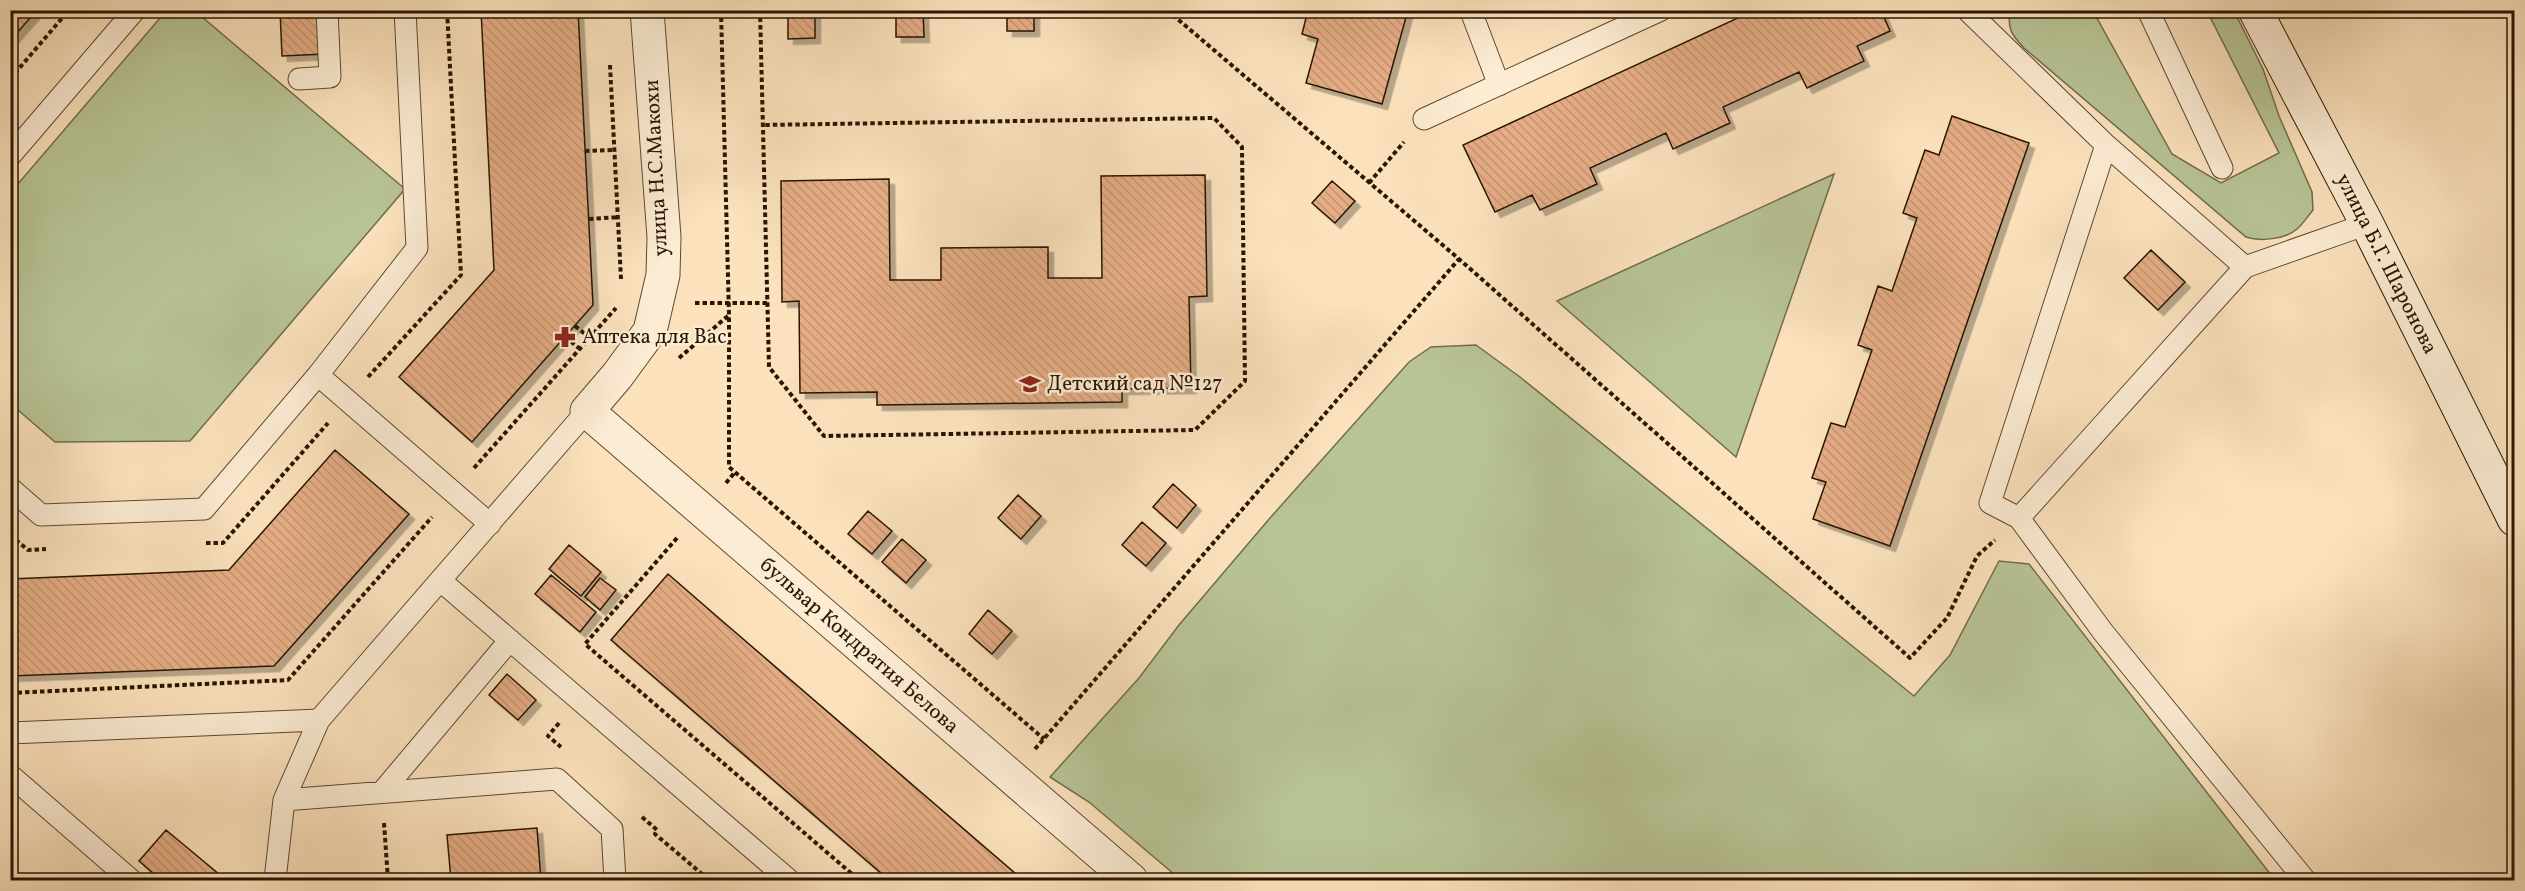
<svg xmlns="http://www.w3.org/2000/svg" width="2525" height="891" font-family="Vollkorn,serif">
<defs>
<pattern id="building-back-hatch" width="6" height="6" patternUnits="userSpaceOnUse" patternTransform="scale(1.5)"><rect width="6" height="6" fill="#e5ad85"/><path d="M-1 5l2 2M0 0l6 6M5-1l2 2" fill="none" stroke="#c49471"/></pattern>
<filter id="shadow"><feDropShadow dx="5.5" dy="5.5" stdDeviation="0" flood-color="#0004"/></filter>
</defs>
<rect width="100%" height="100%" fill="#fbe2bd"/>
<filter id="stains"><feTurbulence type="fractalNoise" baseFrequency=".00333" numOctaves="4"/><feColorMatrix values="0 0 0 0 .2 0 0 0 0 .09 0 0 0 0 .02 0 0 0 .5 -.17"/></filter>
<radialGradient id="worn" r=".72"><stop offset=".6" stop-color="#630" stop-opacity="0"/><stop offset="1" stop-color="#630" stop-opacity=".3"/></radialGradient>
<!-- green -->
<path fill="#b8c496" stroke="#706d4c" stroke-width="1.5" d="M166,11H195L405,189L190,441L55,442L11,404V192Z
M2010,11H2093L2172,154L2221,183L2279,153L2207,11H2234L2263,69L2279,116L2312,192L2313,210C2308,216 2303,224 2297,229C2286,239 2260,242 2246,237L2024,48C2012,35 2007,29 2010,11Z
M1834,174L1736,457L1557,301Z
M1476,345L1520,377L1914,696L1950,655L1999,561L2029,564L2275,880H1181L1089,802L1050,777L1139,678L1179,625L1270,518L1409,362L1431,347Z"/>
<!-- building -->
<path fill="url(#building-back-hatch)" stroke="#281601" stroke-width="1.5" filter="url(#shadow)" d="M10,10H37L10,41Z
M280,10H323L325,54L282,56Z
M481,10H578L593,305L472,442L399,377L494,270Z
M788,10H815V38L788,39Z
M896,10H923L924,37H896Z
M1007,10H1034V31H1007Z
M1308,10H1408L1382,104L1306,83L1318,39L1302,34Z
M1755,10H1881L1890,31L1857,46L1864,61L1807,88L1799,72L1723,107L1730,123L1673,149L1666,133L1590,168L1597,184L1540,210L1532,195L1495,212L1463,145Z
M1952,116L2029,143L1890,546L1813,519L1826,482L1812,478L1831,423L1845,427L1872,350L1858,345L1878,286L1892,291L1917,218L1903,213L1925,150L1939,155Z
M1205,175L1207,296L1189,297L1191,388L1122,389V402L877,405V392L800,393L799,301L782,302L781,181L889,179L890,280H941V248L1048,247V278H1102L1101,176Z
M1332,181L1355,201L1335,223L1312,203Z
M2151,250L2185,282L2158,310L2124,278Z
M335,450L409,514L274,666L10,676V579L229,570Z
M1173,484L1196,505L1177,528L1153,507Z
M1018,495L1041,516L1021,539L998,518Z
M868,511L892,531L872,554L848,534Z
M1142,522L1166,543L1146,566L1122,545Z
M902,539L926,560L906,583L882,562Z
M569,545L601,572L581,596L549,569Z
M668,574L728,626L1023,880H889L611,640Z
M551,575L596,612L580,632L535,594Z
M600,578L616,590L600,610L585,597Z
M988,610L1012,631L992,654L969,634Z
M507,674L536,700L518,720L489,695Z
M537,828L541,880H451L447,835Z
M166,830L226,880H161L139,861Z"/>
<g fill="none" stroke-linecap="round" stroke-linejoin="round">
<defs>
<path id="service" d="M1473,10L1472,14L1499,85
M1967,10L2106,145L2245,267
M2148,10L2222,168
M299,79L330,77L327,10
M1424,119L1661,10
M2106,145L1990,503L2019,518L2103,632L2305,880
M10,156L135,10
M318,375L490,524
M10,488L41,515L204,509L318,375L417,248L405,10
M2019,518L2245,267L2367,224
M441,581L789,880
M10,733L319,720
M10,775L131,880
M382,792L510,640
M284,800L557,779L612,829L615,880
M275,880L284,800L319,720L587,411"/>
<path id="minor" d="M647,10L664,237L663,275L650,331L617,376L587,411L1131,880"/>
<path id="secondary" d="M2255,10L2367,224L2514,519"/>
</defs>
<!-- service casing -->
<use href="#service" stroke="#5d4930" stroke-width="23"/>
<!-- minor casing -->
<use href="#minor" stroke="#5d4930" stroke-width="35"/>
<!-- secondary casing -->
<use href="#secondary" stroke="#281601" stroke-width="35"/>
<!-- path -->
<path stroke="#281601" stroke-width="4" stroke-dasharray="4.5 3" stroke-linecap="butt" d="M721,10L729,315V467L1044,739
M760,10L769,367L824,436L1195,430L1245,381L1242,147L1214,118L763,125
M1167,10L1459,259L1910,658L1947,618L1977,556L1995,540
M610,65L621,279
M10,79L69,10
M585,151L615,150
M1369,183L1404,142
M589,219L618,217
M695,303H767
M575,326L590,338
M565,337L580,349
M679,358L729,315
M368,377L461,275L447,10
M474,468L616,308
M726,483L735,472
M10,535L28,550L46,549
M677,538L585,644L859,880
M206,543H223L328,423
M10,693L288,680L432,517
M559,723L548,736L561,747
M1035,749L1459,259
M642,817L657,830L655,834L709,880
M384,823L388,880"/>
<!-- service -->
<use href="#service" stroke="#fcecd4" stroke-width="21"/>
<!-- minor -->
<use href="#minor" stroke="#fcecd4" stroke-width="33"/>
<!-- secondary -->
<use href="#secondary" stroke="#fcecd4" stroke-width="33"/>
</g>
<!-- icons -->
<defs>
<symbol id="pharmacy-bare" viewBox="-9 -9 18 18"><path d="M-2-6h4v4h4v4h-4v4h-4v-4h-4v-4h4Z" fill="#8f2418" stroke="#fcecd4" stroke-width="2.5" paint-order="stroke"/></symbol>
<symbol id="school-bare" viewBox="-9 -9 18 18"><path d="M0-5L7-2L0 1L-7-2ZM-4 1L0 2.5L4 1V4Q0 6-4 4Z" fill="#8f2418" stroke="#fcecd4" stroke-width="2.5" paint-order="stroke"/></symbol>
</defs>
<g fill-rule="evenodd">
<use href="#pharmacy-bare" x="550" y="322" width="30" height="30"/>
<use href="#school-bare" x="1015" y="369" width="30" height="30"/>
</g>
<g text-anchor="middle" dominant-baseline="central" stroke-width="5" stroke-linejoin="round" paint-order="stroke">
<!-- street labels -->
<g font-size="21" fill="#281601" stroke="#fcecd4">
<text transform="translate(657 168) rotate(-93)">улица Н.С.Макохи</text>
<text transform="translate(2386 264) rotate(63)">улица Б.Г. Шаронова</text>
<text transform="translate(859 646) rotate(41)">бульвар Кондратия Белова</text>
</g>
<!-- poi labels -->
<g font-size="21" fill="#281601" stroke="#fcecd4" text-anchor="start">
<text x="582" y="337">Аптека для Вас</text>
<text x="1047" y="384">Детский сад №127</text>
</g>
</g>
<!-- margin -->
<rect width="2525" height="891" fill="none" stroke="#fbe2bd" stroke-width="36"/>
<rect x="12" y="12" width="2501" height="867" fill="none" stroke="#281601" stroke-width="3"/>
<rect x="18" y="18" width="2489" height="855" fill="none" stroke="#281601" stroke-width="1.5"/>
<rect width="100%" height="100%" filter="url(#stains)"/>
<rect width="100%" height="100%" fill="url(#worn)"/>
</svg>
